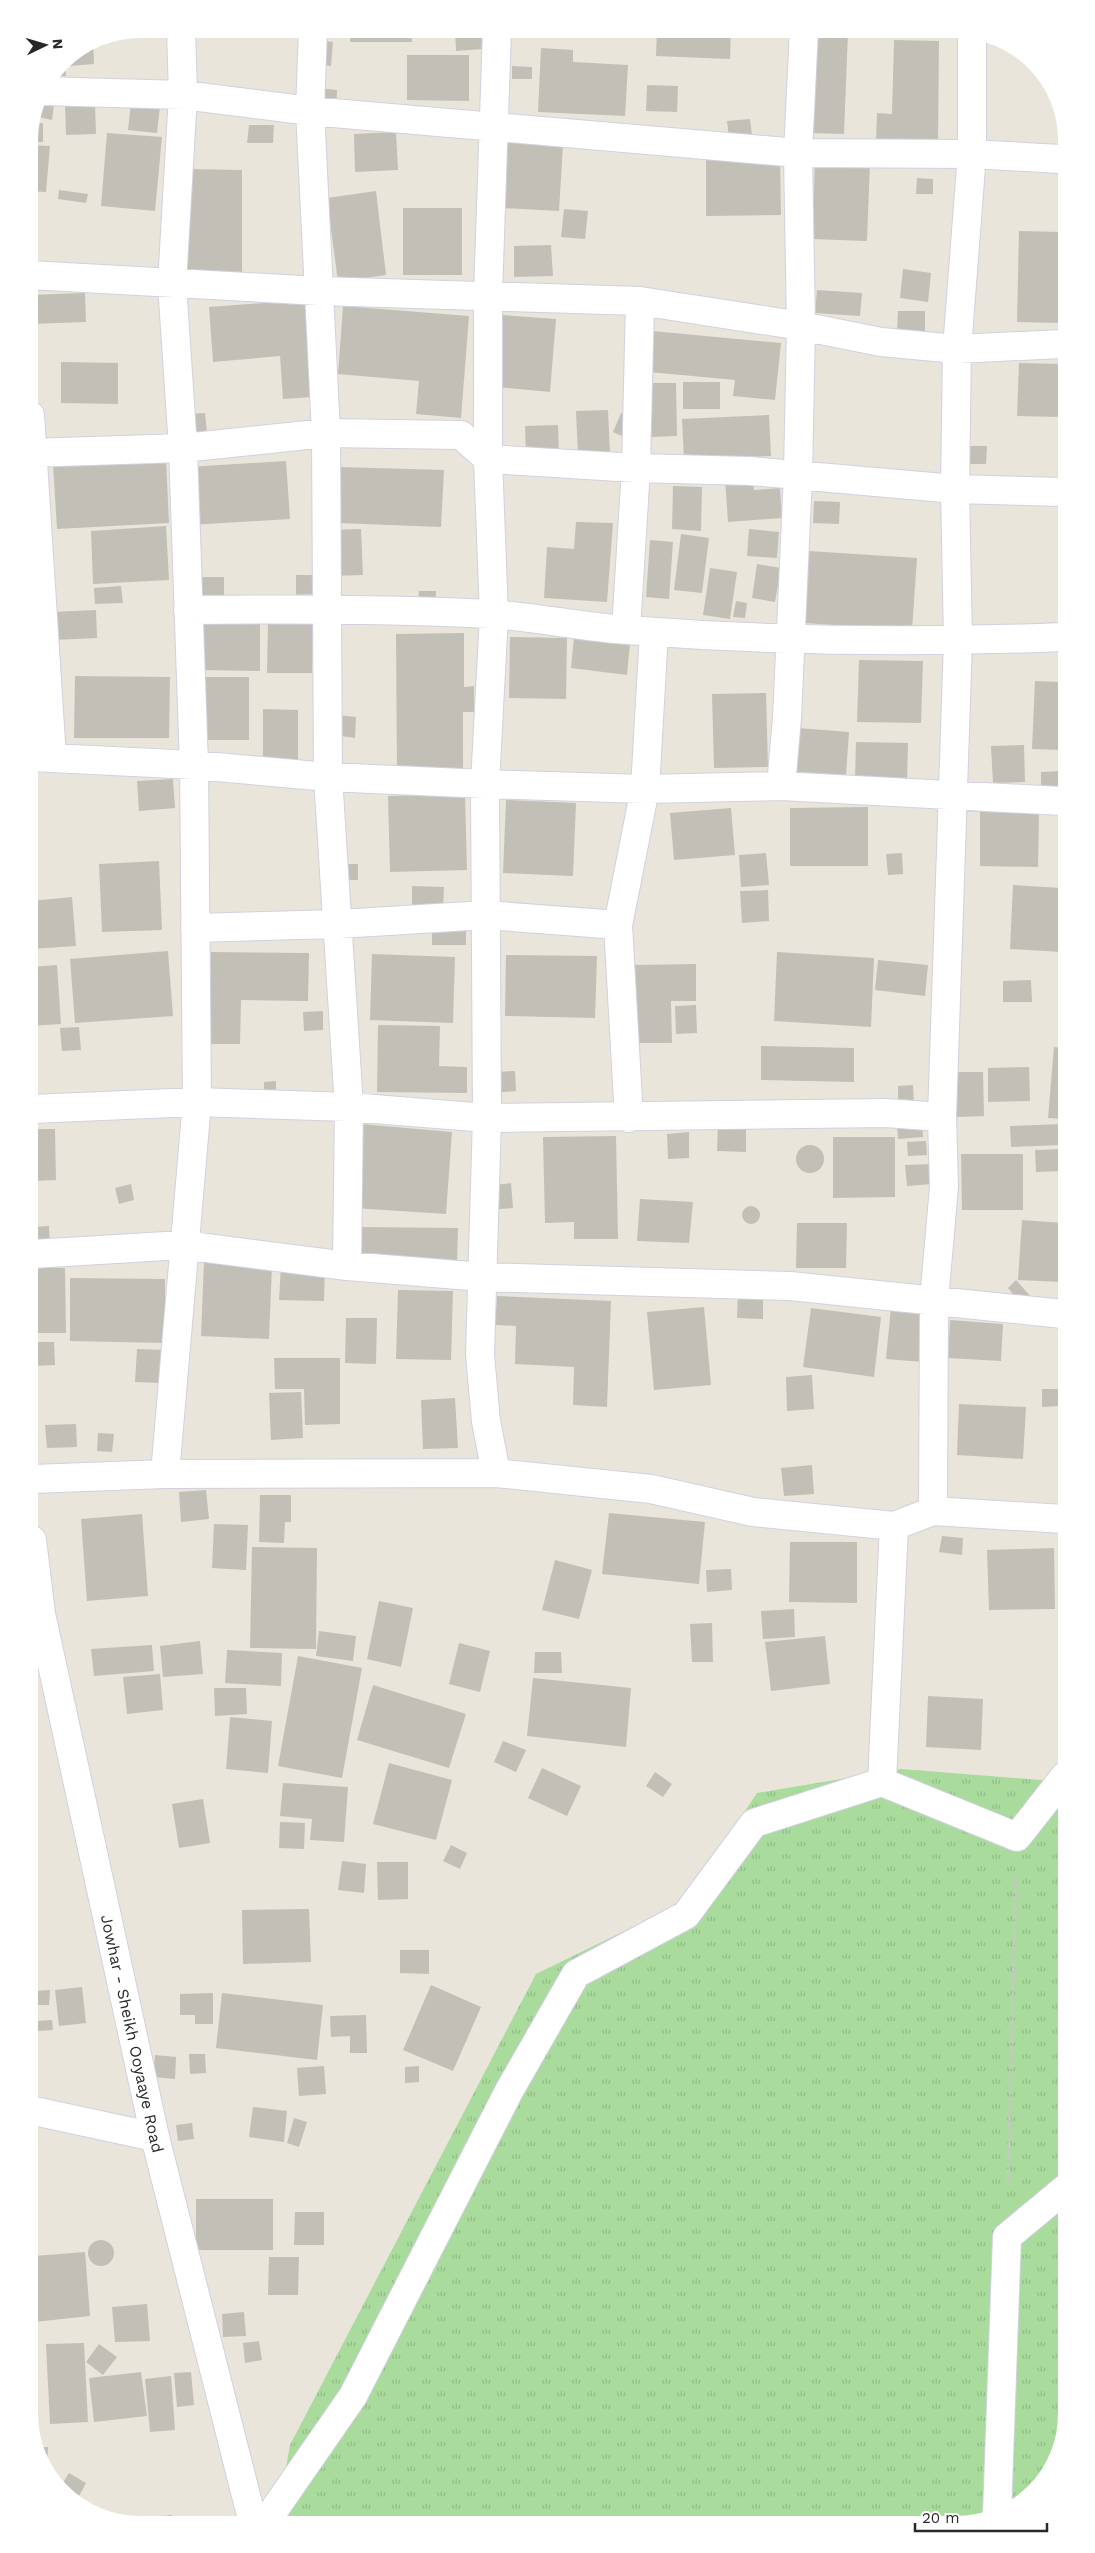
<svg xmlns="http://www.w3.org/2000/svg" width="1095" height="2553" font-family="'Work Sans',sans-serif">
<defs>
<pattern id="grass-tufts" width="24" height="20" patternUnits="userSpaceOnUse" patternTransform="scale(1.25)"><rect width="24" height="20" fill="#a8db9c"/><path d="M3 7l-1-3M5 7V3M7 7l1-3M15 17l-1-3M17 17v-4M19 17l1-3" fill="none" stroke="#91bc86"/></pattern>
</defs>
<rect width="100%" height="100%" fill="#e9e5db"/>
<!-- grass -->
<path fill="url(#grass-tufts)" d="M901,1769L1065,1782L1066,2414L1044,2481L991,2518L276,2523L290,2445L536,1974L686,1901L757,1793Z"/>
<!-- building -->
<path fill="#c2bfb7" d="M350,29H412V42H350Z
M455,29H482L483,49L456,51Z
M657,29H731L730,59L656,56Z
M814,30L848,32L844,134L809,133Z
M93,40L94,64L70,66L69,56Z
M316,40L333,42L331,66L313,64Z
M894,40L939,41L938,142L876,141L877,113L892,114Z
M541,48L573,50V62L628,65L625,116L538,112Z
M407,55H469V101L407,100Z
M65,59L66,76H51L61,61Z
M512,66L532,67V79H512Z
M647,85L678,86L677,112L646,111Z
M318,88L337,90L336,109L316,108Z
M36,102L54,105L52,120L33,116Z
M131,102L160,106L157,133L128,130Z
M95,103L96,134L66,135L65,104Z
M750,119L752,135L729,137L727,121Z
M31,123H43V142H29Z
M249,125H274L273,143H247Z
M396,132L398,170L355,172L354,134Z
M107,133L162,137L155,211L101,206Z
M507,142L563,145L559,211L503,208Z
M29,145L50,146L46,192L29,191Z
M706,159H780L781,215L706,216Z
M815,161L870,163L867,241L812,239Z
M185,169L242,170V273L184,272Z
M917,178L933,179V194H916Z
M59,190L88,194L86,203L58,199Z
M376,191L386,275L338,282L327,198Z
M403,208H462V275H403Z
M564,209L588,211L585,239L561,237Z
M1019,231L1061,232V323L1017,322Z
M551,245L553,276L514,277V246Z
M903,269L931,273L928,302L900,298Z
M817,290L862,293L860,316L815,313Z
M85,293L86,322L31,324L30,295Z
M305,300L313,397L283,399L280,356L213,362L209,307Z
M343,306L469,316L461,418L416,414L419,381L338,374Z
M898,311H925V333L897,332Z
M502,315L556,319L550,392L496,387Z
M652,331L781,343L775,400L733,396L735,380L649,372Z
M61,362L118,363V404L61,403Z
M1019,363L1061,364V417L1017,416Z
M683,382H720V409H683Z
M650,383H676L677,436L651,437Z
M608,410L610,453L578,455L576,411Z
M205,413L207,433H187L186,414Z
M621,413L634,418L626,438L613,432Z
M769,415L771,456L684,460L682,419Z
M558,425L559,455L526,456L525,426Z
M970,446H987L986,464H969Z
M166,458L169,523L57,529L53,464Z
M286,461L290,519L190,525L187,467Z
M340,467L444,470L441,527L338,523Z
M753,477L754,490L780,488L782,518L728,522L725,479Z
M673,486L702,487L701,531L672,529Z
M814,501L840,502L839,524L813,523Z
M576,522L613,523L607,602L544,598L547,547L574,549Z
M166,526L169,580L93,584L91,531Z
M361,529L363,575L329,576L328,530Z
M749,529L779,532L777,558L747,556Z
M681,534L709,538L702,593L674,590Z
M650,540L673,542L669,599L646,597Z
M809,551L917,558L912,630L804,623Z
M757,564L781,568L775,602L752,598Z
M710,568L737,572L730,619L703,615Z
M296,575H316L317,594L296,595Z
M200,577H224V597H199Z
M121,586L123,603L95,604L94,588Z
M419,591H436L435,609H418Z
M736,601L747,603L745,618L733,617Z
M96,610L97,638L52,640L51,612Z
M202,619L260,620V671L202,670Z
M268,621H313L312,673H267Z
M464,633V687L474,686V712H463V769H397L396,634Z
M510,637L567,638L566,699L509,698Z
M574,637L630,643L627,675L571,668Z
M30,647H32L33,667L30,668Z
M859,660L923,661L921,723L857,722Z
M33,670L34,702H30V671Z
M75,676L170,677L169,738H74Z
M203,677H249V740H202Z
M1035,681L1062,682V750L1032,749Z
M766,693L768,767L714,768L712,694Z
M30,708H34L36,737H30Z
M263,709L298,710V765L263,764Z
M337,715L356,717L355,738L334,735Z
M798,728L849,732L846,775L795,772Z
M856,742L908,743L907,781L855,780Z
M1024,745L1025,782L993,783L991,746Z
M1062,771V790L1041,791V772Z
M173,779L175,808L139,811L137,781Z
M465,794L467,870L390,872L388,796Z
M506,800L576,803L573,876L503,873Z
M868,807V866H790V808Z
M731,808L735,855L674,860L670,813Z
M980,812L1039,813L1038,867L980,866Z
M766,853L769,885L741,887L739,855Z
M902,853L903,874L888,875L886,854Z
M159,861L162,930L102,932L99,864Z
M338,864H358V880H338Z
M1013,885L1062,888V952L1010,949Z
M412,886L444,887L443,912L412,910Z
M768,890L769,921L742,923L740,891Z
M72,897L76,946L31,949V901Z
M432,920H466V945H432Z
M168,951L173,1016L75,1023L70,959Z
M211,952L309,953L308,1001L241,1000L240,1044H210Z
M777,952L874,958L871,1027L774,1021Z
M372,954L455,957L453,1023L370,1020Z
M506,955L597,956L595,1018L505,1016Z
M878,960L928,965L925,996L875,990Z
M696,964V1001H671L672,1043H636L635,965Z
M57,965L61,1024L31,1026V967Z
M1031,980L1032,1002H1003V981Z
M696,1005L697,1033L676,1034L675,1006Z
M323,1011V1030L304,1031L303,1012Z
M378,1025L440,1026L439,1066L467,1067V1093L377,1092Z
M79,1027L81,1050L62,1051L60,1028Z
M761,1046L854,1048V1082L761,1080Z
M1054,1047L1063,1048V1119L1048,1118Z
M1029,1067L1030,1101L988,1102V1068Z
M515,1071L516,1091L492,1093L491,1072Z
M956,1072H983L984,1116L957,1117Z
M276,1081V1095H264V1082Z
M913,1085L914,1105H898V1086Z
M922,1122L923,1137L898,1139L897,1125Z
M361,1124L452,1132L446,1214L354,1208Z
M1063,1124V1145L1011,1147L1010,1126Z
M718,1126L746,1127V1152L717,1151Z
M31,1129H55L56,1180L32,1181Z
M689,1132V1158L668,1159L667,1134Z
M616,1136L618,1239H574V1222L545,1223L543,1137Z
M833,1137H895V1197L833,1198Z
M926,1141L927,1155L908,1156L907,1142Z
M796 1159a14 14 0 1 1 28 0a14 14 0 1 1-28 0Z
M1063,1149V1171L1036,1172L1035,1150Z
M961,1154H1023V1210H962Z
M932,1164L933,1184L907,1186L905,1165Z
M511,1183L513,1208L489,1210L487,1186Z
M131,1184L134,1200L119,1204L115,1188Z
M640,1199L693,1202L689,1243L637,1241Z
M742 1215a9 9 0 1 1 18 0a9 9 0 1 1-18 0Z
M1022,1220L1063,1223V1282L1018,1280Z
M797,1223H847L846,1268H796Z
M49,1226L50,1246H32V1227Z
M360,1227L458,1228L457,1266H360Z
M204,1262L272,1265L269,1339L201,1336Z
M281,1266L325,1267L324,1301L279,1300Z
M32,1267L65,1268L66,1333H32Z
M70,1278L165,1279V1343L70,1341Z
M1016,1280L1032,1298L1023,1307L1008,1288Z
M738,1289L763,1290V1319L737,1318Z
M398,1290L453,1291L451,1360L396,1359Z
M497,1296L611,1301L607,1407L573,1405L574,1367L515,1364L516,1326L495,1325Z
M704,1307L711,1385L654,1390L647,1312Z
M891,1307L927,1311L923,1362L886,1359Z
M811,1308L881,1317L874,1377L803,1367Z
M346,1318H377L376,1364L345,1363Z
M950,1320L1003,1324L1001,1361L948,1358Z
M32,1342H54L55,1365L32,1366Z
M137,1349L164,1350L162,1383L135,1382Z
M274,1358H340V1424L305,1425L304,1389H275Z
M812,1375L814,1409L787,1411L786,1377Z
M1042,1389H1058L1059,1406L1042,1407Z
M301,1392L303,1438L271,1440L269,1393Z
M455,1398L458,1448L423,1449L421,1400Z
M959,1404L1026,1407L1023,1459L957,1455Z
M76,1424L77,1447L47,1448L45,1425Z
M98,1433L114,1434L112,1452L97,1451Z
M812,1465L814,1494L784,1496L781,1468Z
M206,1490L209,1519L181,1522L179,1492Z
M260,1495H291V1522H285L284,1543L259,1542Z
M609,1513L705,1522L699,1584L602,1574Z
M142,1514L148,1596L87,1601L81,1519Z
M214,1524L248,1525L246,1570L212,1568Z
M942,1536L963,1538L962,1555L939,1552Z
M790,1542H857V1603L789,1602Z
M252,1547L317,1548L316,1649L250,1648Z
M1054,1548L1055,1609L989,1610L987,1550Z
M555,1560L592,1570L579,1619L542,1610Z
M731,1569L732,1590L707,1592L706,1570Z
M379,1601L413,1608L401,1667L367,1659Z
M794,1609L795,1637L763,1639L761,1611Z
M712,1623L713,1662H692L690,1624Z
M319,1631L356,1636L353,1661L316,1656Z
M825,1636L830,1684L771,1691L765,1642Z
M200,1641L203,1674L163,1677L160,1646Z
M459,1643L490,1651L480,1692L449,1684Z
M152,1645L154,1671L94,1676L91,1649Z
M227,1650L282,1653L281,1686L225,1683Z
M535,1652H561L562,1673H534Z
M298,1656L362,1668L342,1778L278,1766Z
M160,1674L163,1710L127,1714L123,1677Z
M533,1678L631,1688L626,1747L527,1736Z
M373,1685L466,1714L449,1768L357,1740Z
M214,1688H246L247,1714L215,1716Z
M928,1696L983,1699L981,1750L926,1747Z
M230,1717L272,1721L268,1773L226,1769Z
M503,1741L526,1750L516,1772L494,1762Z
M389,1763L452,1780L436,1840L373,1824Z
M542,1768L581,1786L567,1816L528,1798Z
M655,1772L672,1784L663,1797L646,1786Z
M283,1783L348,1787L344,1842L310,1840L312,1819L280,1816Z
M203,1799L210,1843L179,1848L172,1804Z
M280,1822L305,1823L304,1849L279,1848Z
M451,1845L467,1853L460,1869L443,1861Z
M342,1861L366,1864L364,1893L338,1890Z
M377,1862H408V1899L378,1900Z
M309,1909L311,1962L243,1964L242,1910Z
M400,1950H429V1974L400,1973Z
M431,1985L481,2007L453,2071L403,2050Z
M82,1987L86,2023L59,2026L55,1990Z
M50,1990L49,2005H34V1991Z
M213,1993V2024H195V2015H180V1994Z
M222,1993L323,2005L317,2060L216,2048Z
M366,2015L367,2053H350V2036L331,2037L330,2016Z
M52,2020L53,2030L38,2031L37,2021Z
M189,2054H205L206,2073L190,2074Z
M155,2055L176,2057L175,2079L153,2077Z
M324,2066L326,2094L299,2096L297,2068Z
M419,2066V2082L405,2083V2067Z
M253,2107L287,2111L284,2142L249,2137Z
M294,2118L307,2122L299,2147L287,2143Z
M192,2123L194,2139L178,2141L176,2125Z
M196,2199H273V2250H196Z
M295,2212H324V2245H294Z
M88 2253a13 13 0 1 1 26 0a13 13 0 1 1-26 0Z
M85,2252L90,2316L34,2322V2256Z
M269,2257H299L298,2295H268Z
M147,2304L150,2341L115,2342L112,2307Z
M244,2312L246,2336L223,2337L222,2314Z
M259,2341L262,2360L245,2363L243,2343Z
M84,2343L88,2422L50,2424L46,2344Z
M99,2344L117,2357L103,2375L86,2362Z
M141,2372L147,2416L94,2422L89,2378Z
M191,2372L194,2405L177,2407L174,2373Z
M171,2376L175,2430L150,2432L145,2379Z
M35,2447H48L47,2467L35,2449Z
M69,2473L86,2483L78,2498L61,2486Z
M172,2515L173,2524H155V2517Z
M198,2517L199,2524H174L173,2519Z
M152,2518L153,2524H131V2520Z"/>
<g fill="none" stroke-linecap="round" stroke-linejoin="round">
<defs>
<path id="minor" d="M313,29L310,111L326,433L328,777L349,1107L347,1266
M41,91L183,95L310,111L798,153L972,154L1060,159
M29,275L320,291L640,301L801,326L881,342L957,349L1061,344
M30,415L52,758
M30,453L183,448L326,433L461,435L488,459L636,468L750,471L955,489L1061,492
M188,610C289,609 390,609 491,614C537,617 582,627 627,630C771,641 917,643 1062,637
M626,630L636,468L640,301
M31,757L194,765L328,777L485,784L645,789L781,786L1062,801
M781,786L787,718L798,475L801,326L798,153L804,29
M195,928L339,924L486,915L618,925
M31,1109L197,1102L349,1107L487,1118L886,1113L942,1117
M629,1118L618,925L645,789L654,632
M32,1254L183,1245L347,1266L483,1277L790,1286L1063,1314
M496,1473L486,1421L480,1355L487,1118L485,784L494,615L488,459V295L497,29
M165,1474L197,1102L194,765L183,448L172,284L183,95L181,29
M32,1479L165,1474L496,1473L651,1489L753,1512L894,1526L933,1511L1064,1519
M933,1511L934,1300L944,1187L942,1117L958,641L955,489L957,349L972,154V33
M882,1782L894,1526
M34,2111L155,2137
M997,2514L1007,2237L1066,2188
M265,2523L353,2396L509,2091L576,1974L686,1915L754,1823L882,1782L1017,1837L1065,1776"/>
<g id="tertiary">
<path id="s1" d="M32,1540L41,1614L155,2137L253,2523"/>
</g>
</defs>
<!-- minor casing -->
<use href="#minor" stroke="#d1d1e0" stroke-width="30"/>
<!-- tertiary casing -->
<use href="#tertiary" stroke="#d1d1e0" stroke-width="30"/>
<!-- path -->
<path stroke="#c7c7c7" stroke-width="3" stroke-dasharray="4 2.5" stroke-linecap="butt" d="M1008,2186L1016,1873"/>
<!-- minor -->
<use href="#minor" stroke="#fff" stroke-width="28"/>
<!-- tertiary -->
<use href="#tertiary" stroke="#fff" stroke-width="28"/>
</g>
<g text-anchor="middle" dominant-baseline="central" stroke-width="5" stroke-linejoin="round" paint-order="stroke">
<!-- street labels -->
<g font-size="16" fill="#282828" stroke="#fff">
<text stroke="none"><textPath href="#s1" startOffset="504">Jowhar - Sheikh Ooyaaye Road</textPath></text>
</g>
</g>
<!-- crop -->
<path d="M0 0H1095V2553H0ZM140 38H956A102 102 0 0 1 1058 140V2414A102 102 0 0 1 956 2516H140A102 102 0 0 1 38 2414V140A102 102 0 0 1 140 38Z" fill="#fff" fill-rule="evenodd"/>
<!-- north arrow -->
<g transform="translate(45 45) rotate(85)" stroke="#ffffff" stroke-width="4" paint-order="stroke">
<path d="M0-4L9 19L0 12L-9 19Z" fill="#282828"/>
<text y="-8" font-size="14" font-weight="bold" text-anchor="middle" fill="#282828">N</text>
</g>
<!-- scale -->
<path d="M915 2523v8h132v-8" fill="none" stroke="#282828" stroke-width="2.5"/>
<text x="922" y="2523" font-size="15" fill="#282828" stroke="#ffffff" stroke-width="4" paint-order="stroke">20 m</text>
</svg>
